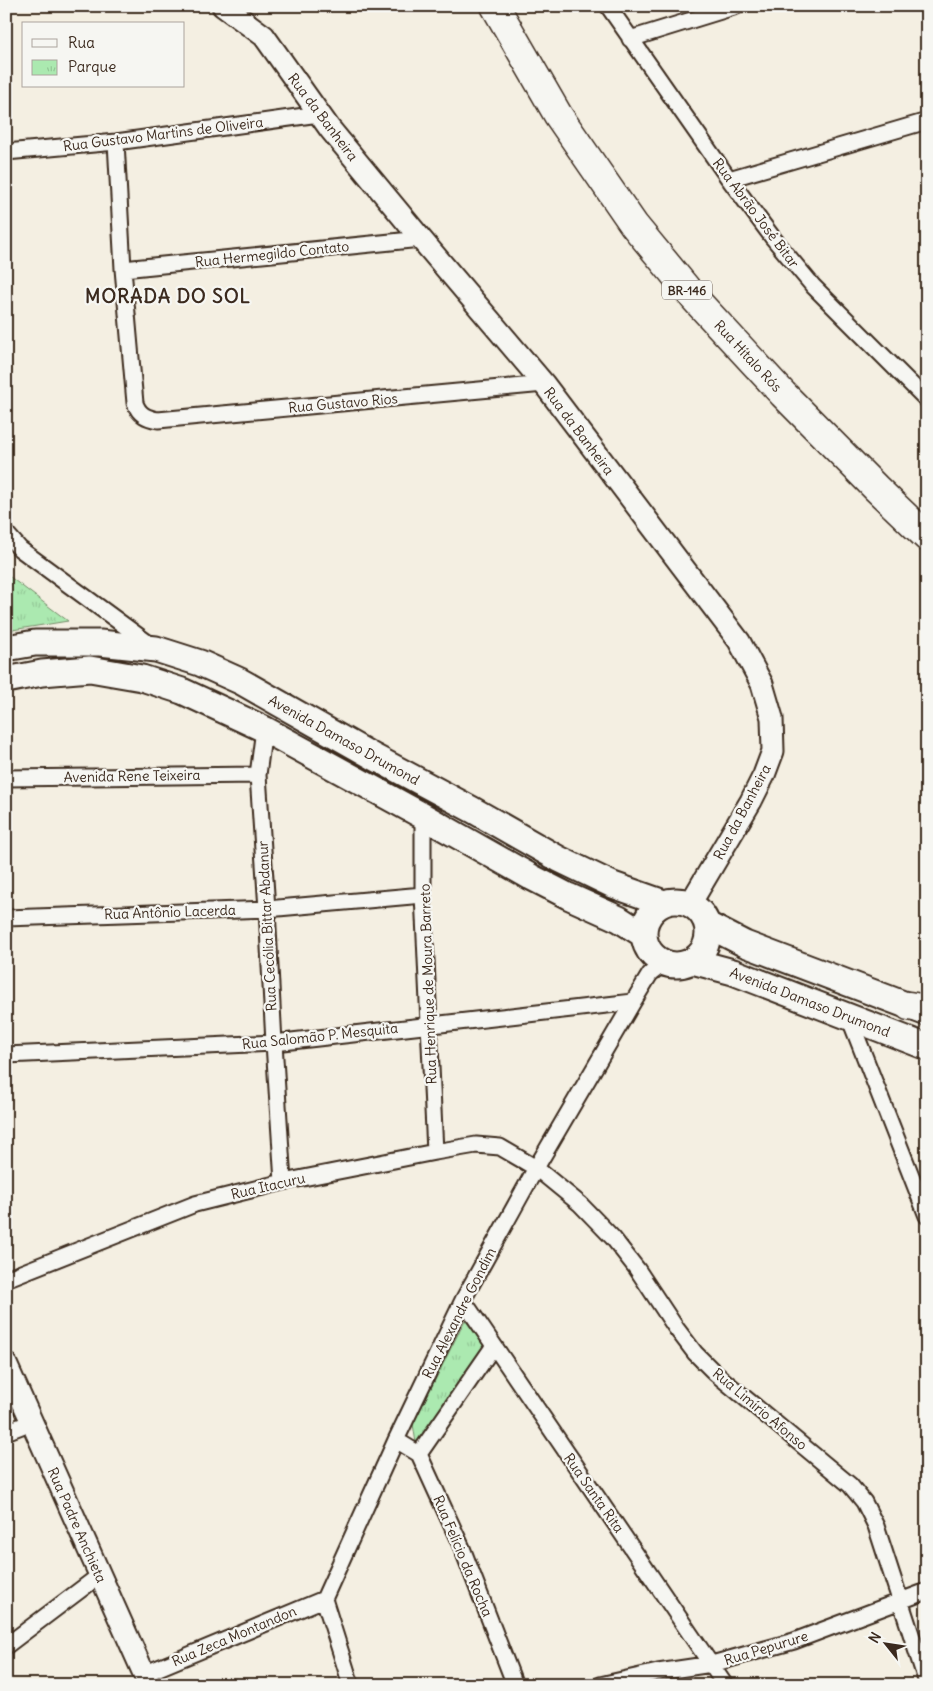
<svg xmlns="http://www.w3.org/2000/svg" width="933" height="1691" font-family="Delius,sans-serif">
<defs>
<pattern id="park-tufts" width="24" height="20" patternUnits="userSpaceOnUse" patternTransform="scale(1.25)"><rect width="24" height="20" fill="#abe9b0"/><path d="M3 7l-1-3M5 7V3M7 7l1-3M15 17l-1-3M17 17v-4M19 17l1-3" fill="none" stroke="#94c897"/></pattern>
</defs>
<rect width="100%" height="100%" fill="#f4efe2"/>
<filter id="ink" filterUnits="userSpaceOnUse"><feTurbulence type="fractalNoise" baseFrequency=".02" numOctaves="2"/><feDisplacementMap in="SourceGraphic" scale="10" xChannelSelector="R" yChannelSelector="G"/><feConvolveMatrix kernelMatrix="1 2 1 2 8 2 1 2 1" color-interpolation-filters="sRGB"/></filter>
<g filter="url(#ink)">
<!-- park -->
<path fill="url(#park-tufts)" stroke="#738a67" d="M6,574L68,621L6,631Z
M465,1320L485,1347L424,1438L416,1443L413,1424Z"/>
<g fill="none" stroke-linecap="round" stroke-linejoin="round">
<defs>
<path id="street" d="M608,6L729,179L773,238L813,286L927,400
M630,39L737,6
M116,142L123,269L135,403C139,415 147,418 158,420L544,384
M6,152L116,142L319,114
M729,179L927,121
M123,269L421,239
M6,533L20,549L152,646
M264,729L258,775L267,909L274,1043L283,1182
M6,778L258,775
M423,816V895L435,1152
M6,918L267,909L423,895
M849,1017L927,1216
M6,1055L274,1043L633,1002
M6,1279L195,1204L283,1182L435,1152L476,1145L500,1147L536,1168L580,1204L613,1238L637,1269L676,1328L695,1353L715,1373L850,1485L864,1502L876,1526L927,1683
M463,1300L725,1685
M6,1432L32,1422
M396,1440L419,1454L462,1548L515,1685
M419,1454L493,1347
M6,1646L100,1575
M144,1674L324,1599
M351,1685L324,1599L396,1440L463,1300L536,1168L633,1002L650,974L664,963
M600,1685L658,1672L712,1664L794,1641L927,1591"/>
<path id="secondary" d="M223,6L264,36L330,129L421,239L544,384L739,641L762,684L772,718L773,751L764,775L751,801L690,904
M6,1364L149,1685"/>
<path id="primary" d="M6,648L35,643H100L156,649L200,663L240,681L374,757L473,810L559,859L613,885L664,903
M6,680L42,673L90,669L142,678L182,691L264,729L423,816L531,877L568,896L619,919L644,935
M644 933a32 32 0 1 1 64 0a32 32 0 1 1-64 0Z
M708,925L745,944L927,1013
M692,961L733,972L927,1047"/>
<path id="highway" d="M495,6L558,115L634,225L695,299L783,394L876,488L927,537
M909,1006L927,1009"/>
</defs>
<!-- street casing -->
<use href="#street" stroke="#3b2a1e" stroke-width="19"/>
<!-- secondary casing -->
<use href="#secondary" stroke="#3b2a1e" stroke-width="25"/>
<!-- primary casing -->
<use href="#primary" stroke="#3b2a1e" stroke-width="29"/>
<!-- highway casing -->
<use href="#highway" stroke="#3b2a1e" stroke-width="31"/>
<!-- street -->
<use href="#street" stroke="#f6f6f2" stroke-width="15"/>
<!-- secondary -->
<use href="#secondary" stroke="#f6f6f2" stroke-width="21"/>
<!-- primary -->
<use href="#primary" stroke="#f6f6f2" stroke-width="25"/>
<!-- highway -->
<use href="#highway" stroke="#f6f6f2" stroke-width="28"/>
</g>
</g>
<g text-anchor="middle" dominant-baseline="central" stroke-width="4.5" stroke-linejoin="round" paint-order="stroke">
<!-- shield labels -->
<rect fill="#f6f6f2" stroke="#73675e" stroke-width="1" x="662" y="280.5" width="50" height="19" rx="4"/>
<g font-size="12" font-weight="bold" fill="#3b2a1e">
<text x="687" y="290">BR-146</text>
</g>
<!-- street labels -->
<g font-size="14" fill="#3b2a1e" stroke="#f6f6f2">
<text transform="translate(323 117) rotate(53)">Rua da Banheira</text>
<text transform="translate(163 134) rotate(-7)">Rua Gustavo Martins de Oliveira</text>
<text transform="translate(756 213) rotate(53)">Rua Abrão José Bitar</text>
<text transform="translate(272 254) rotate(-6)">Rua Hermegildo Contato</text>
<text transform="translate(748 356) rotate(47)">Rua Hítalo Rós</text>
<text transform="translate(343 403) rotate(-5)">Rua Gustavo Rios</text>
<text transform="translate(579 431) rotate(53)">Rua da Banheira</text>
<text transform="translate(344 740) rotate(29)">Avenida Damaso Drumond</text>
<text transform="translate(132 776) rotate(-1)">Avenida Rene Teixeira</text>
<text transform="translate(742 812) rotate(-62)">Rua da Banheira</text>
<text transform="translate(170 912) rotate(-2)">Rua Antônio Lacerda</text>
<text transform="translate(267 926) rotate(-93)">Rua Cecólia Bittar Abdanur</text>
<text transform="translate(428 984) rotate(-92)">Rua Henrique de Moura Barreto</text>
<text transform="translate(810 1002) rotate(21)">Avenida Damaso Drumond</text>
<text transform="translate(320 1036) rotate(-6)">Rua Salomão P. Mesquita</text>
<text transform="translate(268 1186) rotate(-13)">Rua Itacuru</text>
<text transform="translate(459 1313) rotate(-63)">Rua Alexandre Gondim</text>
<text transform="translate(760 1409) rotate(40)">Rua Limírio Afonso</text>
<text transform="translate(594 1493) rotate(55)">Rua Santa Rita</text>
<text transform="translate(77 1525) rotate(66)">Rua Padre Anchieta</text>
<text transform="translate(463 1556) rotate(67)">Rua Felício da Rocha</text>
<text transform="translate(234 1636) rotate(-23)">Rua Zeca Montandon</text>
<text transform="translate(766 1648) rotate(-17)">Rua Pepurure</text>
</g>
<!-- district labels -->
<g font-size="19" font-weight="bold" letter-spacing="1" fill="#3b2a1e" stroke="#f6f6f2">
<text x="168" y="296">MORADA DO SOL</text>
</g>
</g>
<!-- margin -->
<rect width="933" height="1691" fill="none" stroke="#f6f6f2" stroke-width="25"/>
<rect x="12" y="12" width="908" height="1666" fill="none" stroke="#3b2a1e" stroke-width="2" filter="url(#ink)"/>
<!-- legend -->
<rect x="22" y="22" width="162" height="65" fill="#f6f6f2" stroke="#aba49d"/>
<rect x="32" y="39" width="25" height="8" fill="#f6f6f2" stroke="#aba49d"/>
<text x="68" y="48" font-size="15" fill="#3b2a1e">Rua</text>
<rect x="32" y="60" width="25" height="15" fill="url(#park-tufts)" stroke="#aba49d"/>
<text x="68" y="72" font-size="15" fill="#3b2a1e">Parque</text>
<!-- north arrow -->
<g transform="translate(886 1644) rotate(300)" stroke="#f6f6f2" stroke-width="4" paint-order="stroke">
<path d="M0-4L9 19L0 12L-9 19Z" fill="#3b2a1e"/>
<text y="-8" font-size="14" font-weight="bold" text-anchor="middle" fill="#3b2a1e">N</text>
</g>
</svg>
